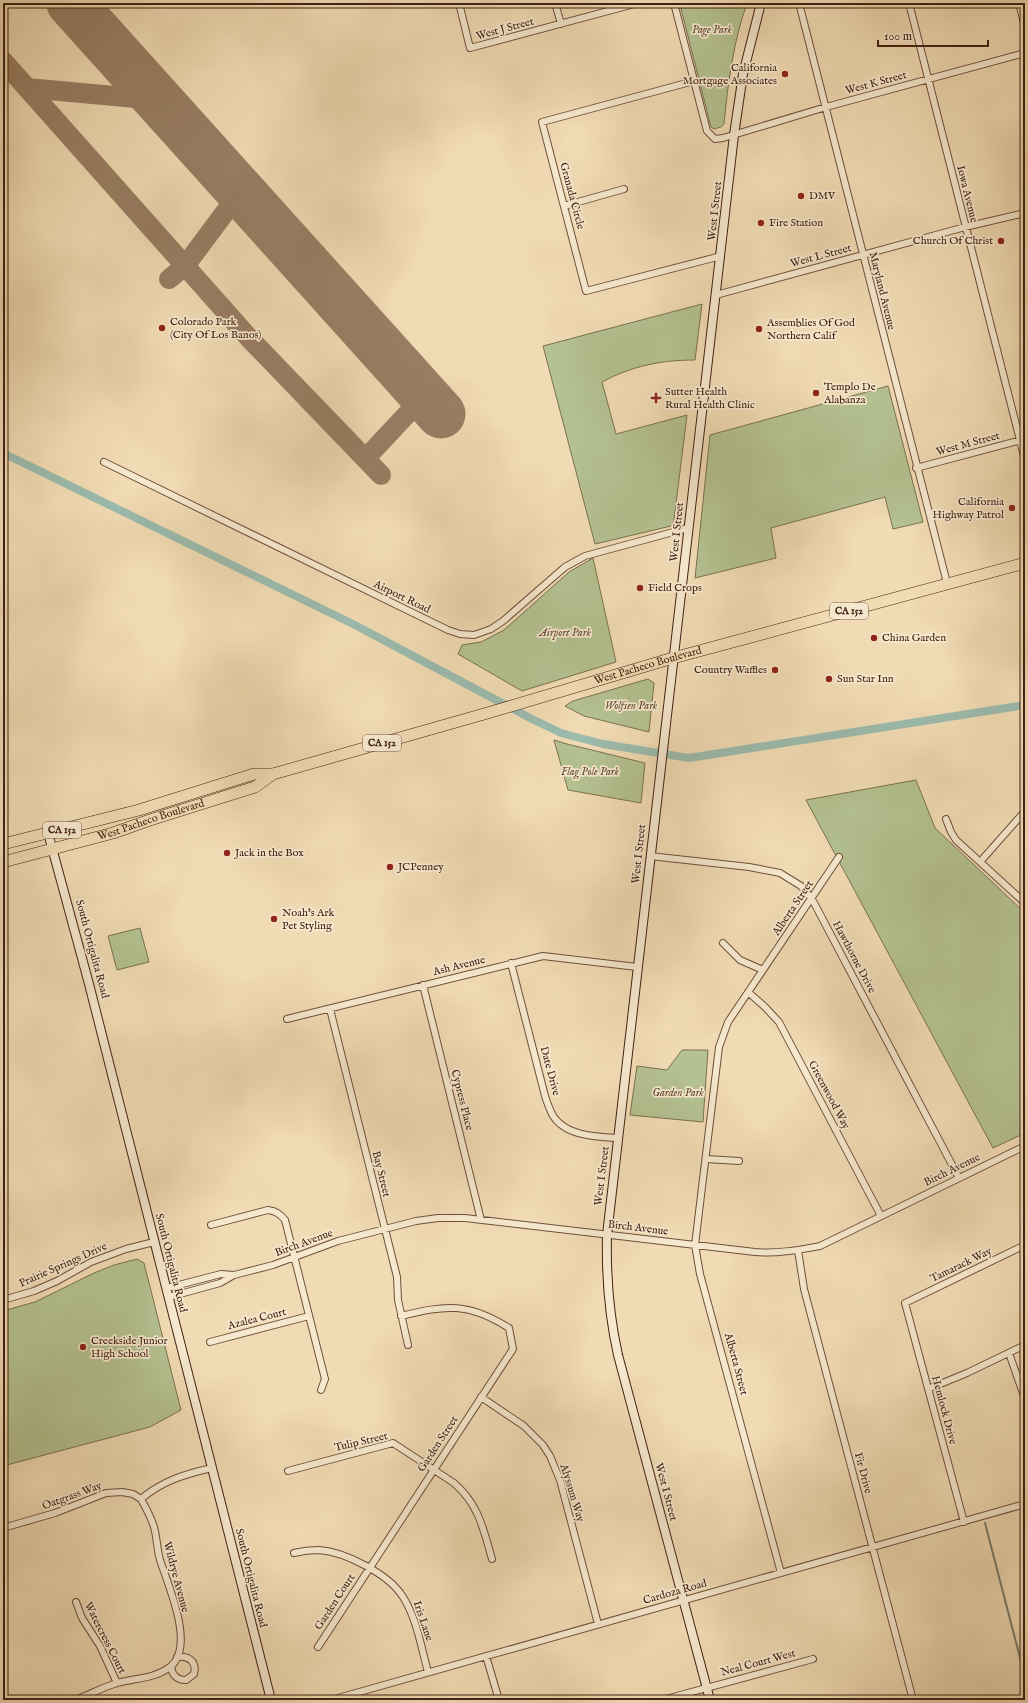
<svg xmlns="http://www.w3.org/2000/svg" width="1028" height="1703" font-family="'IM FELL English',serif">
<rect width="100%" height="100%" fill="#f1dbb4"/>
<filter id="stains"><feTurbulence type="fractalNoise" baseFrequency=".005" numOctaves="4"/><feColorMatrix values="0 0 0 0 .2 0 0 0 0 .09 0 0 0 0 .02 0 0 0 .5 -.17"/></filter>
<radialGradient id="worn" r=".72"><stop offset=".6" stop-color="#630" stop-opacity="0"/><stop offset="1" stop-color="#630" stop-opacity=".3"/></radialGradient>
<!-- green -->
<path fill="#b4c191" stroke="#7a7052" d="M681,3H747C733,43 728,83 724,124L721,127L714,129L711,127L680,5Z
M702,304L695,360C661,360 632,366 602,382L616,434L687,415L674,520L671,526L595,544L543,346Z
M888,386L923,522L893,529L885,497L771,528L776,558L695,578L710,435Z
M593,558L616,662L522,691L458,654L462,645L481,642L504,630L569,572Z
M648,679L654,683L649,732L584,716L565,706L573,701Z
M554,740L567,744L645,763L641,803L568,790Z
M916,780L935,828L1025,913V1133L993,1148L806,800Z
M140,928L149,962L117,970L108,936Z
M682,1050H708L703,1122L630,1115L637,1066L667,1070Z
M137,1259L144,1263L181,1410L150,1427L3,1466V1311L35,1302L94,1273L114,1265Z"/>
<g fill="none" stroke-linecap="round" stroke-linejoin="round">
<!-- stream -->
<path stroke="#777d6f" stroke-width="2" d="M985,1523L1025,1677"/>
<!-- canal -->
<path stroke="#9bbbad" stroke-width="8" d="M3,453L355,625L530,718L561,733L603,744L689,758L1025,705"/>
<!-- taxiway -->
<path stroke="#997e64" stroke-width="20" d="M3,61L250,339L381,475
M27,88L158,100
M169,279L185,266L241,191
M366,458L424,396"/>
<!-- runway -->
<path stroke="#997e64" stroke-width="49" d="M71,3L441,414"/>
<defs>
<path id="street" d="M459,3L470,48L638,3
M555,3L561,24
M674,3L707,131L715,139L723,138L826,107L1025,53
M799,3L947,583
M909,3L1025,460
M1019,3L1025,27
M694,81L542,122L586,291L721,256
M564,206L624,189
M716,295L965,227L1025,213
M104,462L448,630L460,634L474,635L491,629L503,621L565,567L585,556L688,528
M916,468L1025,439
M946,819L951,832L956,840L1025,903
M650,856L749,867L780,873L801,886L812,899L959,1178
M980,862L1025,811
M723,943L740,960L763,970
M511,963L545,1096C547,1102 549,1108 552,1114C564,1136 596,1137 618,1138
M423,985L481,1220
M748,992L765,1007L779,1022L881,1216
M330,1009L397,1277L398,1300L408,1345
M287,1019L543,956L637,967
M706,1159L739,1161
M211,1225L268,1210C276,1211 280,1214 285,1220L325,1379L321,1390
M798,1250L804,1289L913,1700
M167,1288L221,1274L234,1275
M169,1297L220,1283L234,1275L273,1265L338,1241L416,1221L438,1218H465L755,1252C777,1254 798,1250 820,1246L1025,1146
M3,1300L34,1291L57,1281L91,1262L126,1249L154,1242
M210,1342L309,1316
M1009,1353L1025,1399
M928,1389L967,1373L1025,1345
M481,1397L524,1426L543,1445L550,1456L560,1480L598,1624
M288,1471L393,1443L454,1483C479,1505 483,1528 492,1559
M141,1499C162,1481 185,1474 212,1468
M964,1522L905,1303L1025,1245
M3,1528L55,1513L106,1493L122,1492L133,1494L141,1499
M294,1553C302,1551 311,1550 319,1550C345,1552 389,1574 403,1597C417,1619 421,1647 428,1672
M781,1573L700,1274L695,1245L719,1047L728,1022L839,857
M76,1602L82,1618L100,1646L117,1683
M318,1647L513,1349L509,1328C468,1302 446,1305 401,1316
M486,1656L499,1700
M171,1667C172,1675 177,1680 186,1680L194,1674C197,1662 189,1655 177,1657
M75,1700C89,1695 103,1687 117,1683C135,1678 154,1679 170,1667C196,1647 168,1585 160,1560C157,1549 157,1538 154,1527C151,1517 146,1508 141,1499
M331,1700L1025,1504
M662,1700L813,1659"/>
<path id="secondary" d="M48,833L89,984L271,1700
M710,1700L618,1355C609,1315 606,1276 607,1235L734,135L743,74L761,3"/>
<g id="highway">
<path id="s1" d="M3,844L139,810L254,774H273L491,712L673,658L1025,563"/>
<path id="s2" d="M3,862L113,833L150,820L255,787L273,774"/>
</g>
</defs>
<!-- street casing -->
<use href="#street" stroke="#6d4f3b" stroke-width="8"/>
<!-- secondary casing -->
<use href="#secondary" stroke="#412013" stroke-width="10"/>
<!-- highway casing -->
<use href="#highway" stroke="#412013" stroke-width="12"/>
<!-- street -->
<use href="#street" stroke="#f6e8ce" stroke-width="6"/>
<!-- secondary -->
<use href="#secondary" stroke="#f6e8ce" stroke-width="8"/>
<!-- highway -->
<use href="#highway" stroke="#f1dbb4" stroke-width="11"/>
</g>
<!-- markers -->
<g fill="#8f2418" stroke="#f6e8ce" stroke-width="1.5">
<circle cx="785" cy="74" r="4"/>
<circle cx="801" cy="196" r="4"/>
<circle cx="761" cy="223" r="4"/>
<circle cx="1001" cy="241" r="4"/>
<circle cx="162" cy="328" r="4"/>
<circle cx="759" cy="329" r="4"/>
<circle cx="816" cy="393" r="4"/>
<path d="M654 392h4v4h4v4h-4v4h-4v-4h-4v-4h4z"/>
<circle cx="1012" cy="508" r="4"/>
<circle cx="640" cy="588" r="4"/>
<circle cx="874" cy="638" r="4"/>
<circle cx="775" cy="670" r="4"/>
<circle cx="829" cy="679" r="4"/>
<circle cx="227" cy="853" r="4"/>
<circle cx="390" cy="867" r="4"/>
<circle cx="274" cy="919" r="4"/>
<circle cx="83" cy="1347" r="4"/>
</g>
<g text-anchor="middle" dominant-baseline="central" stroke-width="3.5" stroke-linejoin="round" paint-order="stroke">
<!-- shield labels -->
<g fill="#f6e8ce" stroke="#775c4b" stroke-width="1">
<rect x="830" y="603" width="38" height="16" rx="3"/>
<rect x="363" y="735" width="38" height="16" rx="3"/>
<rect x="43" y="822" width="38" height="16" rx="3"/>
</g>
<g font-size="10" font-weight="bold" fill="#412013">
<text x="849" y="611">CA 152</text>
<text x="382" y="743">CA 152</text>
<text x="62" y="830">CA 152</text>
</g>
<!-- street labels -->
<g font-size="11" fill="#412013" stroke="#f6e8ce">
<text transform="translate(505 29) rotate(-15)">West J Street</text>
<text transform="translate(876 83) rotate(-15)">West K Street</text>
<text transform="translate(967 194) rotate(76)">Iowa Avenue</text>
<text transform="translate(572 196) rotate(75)">Granada Circle</text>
<text transform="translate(715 211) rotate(-84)">West I Street</text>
<text transform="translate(821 256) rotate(-15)">West L Street</text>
<text transform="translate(882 291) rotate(76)">Maryland Avenue</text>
<text transform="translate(968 444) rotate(-15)">West M Street</text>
<text transform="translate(677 532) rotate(-84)">West I Street</text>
<text transform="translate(402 597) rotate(26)">Airport Road</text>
<text stroke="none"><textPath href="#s1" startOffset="670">West Pacheco Boulevard</textPath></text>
<text stroke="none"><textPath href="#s2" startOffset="154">West Pacheco Boulevard</textPath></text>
<text transform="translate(639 854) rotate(-84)">West I Street</text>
<text transform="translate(793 908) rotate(-56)">Alberta Street</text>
<text transform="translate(92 949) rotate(75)">South Ortigalita Road</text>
<text transform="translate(854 957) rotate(62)">Hawthorne Drive</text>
<text transform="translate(459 966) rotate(-14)">Ash Avenue</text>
<text transform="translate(550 1071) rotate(75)">Date Drive</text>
<text transform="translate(829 1095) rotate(62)">Greenwood Way</text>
<text transform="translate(462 1100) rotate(76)">Cypress Place</text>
<text transform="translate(952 1170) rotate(-26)">Birch Avenue</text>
<text transform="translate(381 1174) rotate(76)">Bay Street</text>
<text transform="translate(602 1176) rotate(-83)">West I Street</text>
<text transform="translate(638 1228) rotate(7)">Birch Avenue</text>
<text transform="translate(304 1243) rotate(-20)">Birch Avenue</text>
<text transform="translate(171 1263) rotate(76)">South Ortigalita Road</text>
<text transform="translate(63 1265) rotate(-24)">Prairie Springs Drive</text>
<text transform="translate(961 1265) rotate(-26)">Tamarack Way</text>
<text transform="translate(257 1319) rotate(-14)">Azalea Court</text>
<text transform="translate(736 1364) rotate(75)">Alberta Street</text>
<text transform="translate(944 1410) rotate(75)">Hemlock Drive</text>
<text transform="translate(361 1442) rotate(-13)">Tulip Street</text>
<text transform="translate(438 1444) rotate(-57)">Garden Street</text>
<text transform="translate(863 1473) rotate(75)">Fir Drive</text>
<text transform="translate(666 1492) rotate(75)">West I Street</text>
<text transform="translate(572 1493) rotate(73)">Alyssum Way</text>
<text transform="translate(72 1496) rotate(-20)">Oatgrass Way</text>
<text transform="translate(176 1577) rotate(75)">Wildrye Avenue</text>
<text transform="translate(251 1578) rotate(76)">South Ortigalita Road</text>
<text transform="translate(675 1592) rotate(-16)">Cardoza Road</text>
<text transform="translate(335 1602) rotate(-57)">Garden Court</text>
<text transform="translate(423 1621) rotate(71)">Iris Lane</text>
<text transform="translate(105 1638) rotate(63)">Watercress Court</text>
<text transform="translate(758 1663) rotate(-15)">Neal Court West</text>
</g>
<!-- park labels -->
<g font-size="11" font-style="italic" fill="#5e4832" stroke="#f6e8ce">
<text x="712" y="30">Page Park</text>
<text x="565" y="633">Airport Park</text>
<text x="631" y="706">Wolfsen Park</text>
<text x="590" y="772">Flag Pole Park</text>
<text x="678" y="1093">Garden Park</text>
</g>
<!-- poi labels -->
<g font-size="11" fill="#412013" stroke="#f6e8ce" text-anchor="start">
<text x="777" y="68" text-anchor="end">California<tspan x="777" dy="13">Mortgage Associates</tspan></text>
<text x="809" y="196">DMV</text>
<text x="769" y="223">Fire Station</text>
<text x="993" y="241" text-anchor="end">Church Of Christ</text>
<text x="170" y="322">Colorado Park<tspan x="170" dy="13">(City Of Los Banos)</tspan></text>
<text x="767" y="323">Assemblies Of God<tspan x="767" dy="13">Northern Calif</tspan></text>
<text x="824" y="387">Templo De<tspan x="824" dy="13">Alabanza</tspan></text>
<text x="665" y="392">Sutter Health<tspan x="665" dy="13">Rural Health Clinic</tspan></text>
<text x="1004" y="502" text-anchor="end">California<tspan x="1004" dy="13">Highway Patrol</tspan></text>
<text x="648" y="588">Field Crops</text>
<text x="882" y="638">China Garden</text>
<text x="767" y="670" text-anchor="end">Country Waffles</text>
<text x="837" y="679">Sun Star Inn</text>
<text x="235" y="853">Jack in the Box</text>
<text x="398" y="867">JCPenney</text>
<text x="282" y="913">Noah's Ark<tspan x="282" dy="13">Pet Styling</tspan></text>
<text x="91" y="1341">Creekside Junior<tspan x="91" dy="13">High School</tspan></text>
</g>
</g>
<!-- margin -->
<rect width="1028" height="1703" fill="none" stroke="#f1dbb4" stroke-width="16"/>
<rect x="4" y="4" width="1020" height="1695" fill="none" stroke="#412013" stroke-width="2"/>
<rect x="8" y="8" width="1012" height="1687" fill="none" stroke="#412013"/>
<!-- scale -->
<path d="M878 40v6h110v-6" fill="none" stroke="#412013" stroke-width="2"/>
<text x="884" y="40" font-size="12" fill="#412013" stroke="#f6e8ce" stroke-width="3" paint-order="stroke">100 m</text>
<rect width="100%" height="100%" filter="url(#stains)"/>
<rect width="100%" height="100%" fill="url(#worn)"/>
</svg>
